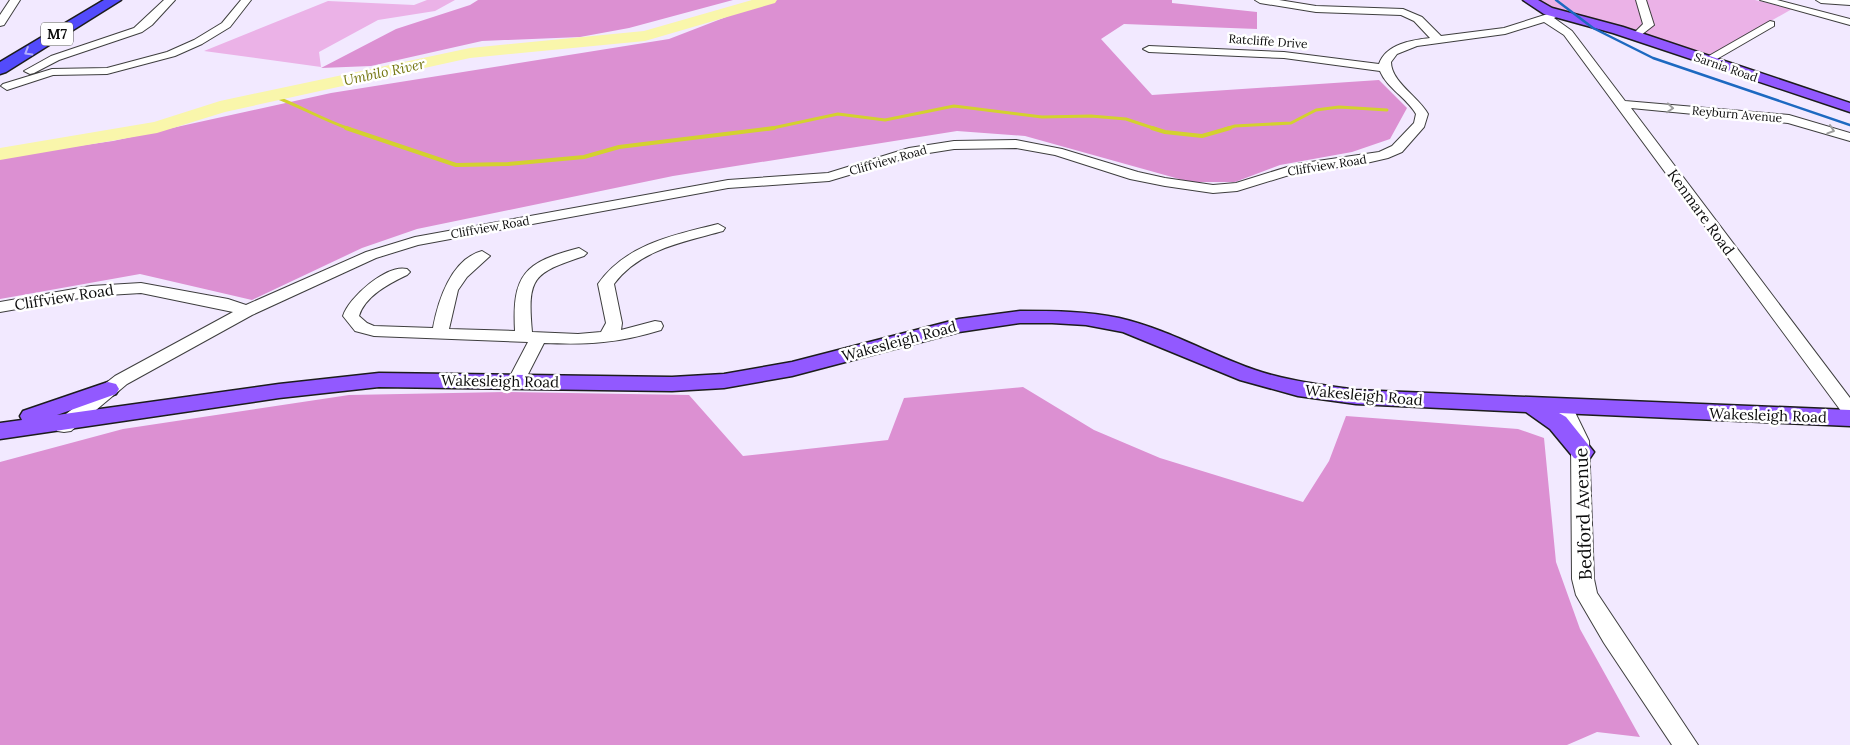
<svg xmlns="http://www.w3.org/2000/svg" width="1850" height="745" font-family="Lora,serif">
<rect width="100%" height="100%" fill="#f2e9ff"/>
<!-- green -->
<path fill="#ebb2e7" d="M427,0H455L435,11L378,20L319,52L321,67L204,51L328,1L414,5Z
M1536,0H1755L1792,9L1709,56L1550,9Z"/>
<!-- forest -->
<path fill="#dc90d2" d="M478,0H733L629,28L580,37L482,41L371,66L321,68L396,29L470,5Z
M762,0H1172V3L1257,12V29L1124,24L1101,39L1152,95L1379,80L1407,108L1390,139L1352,152L1280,165L1235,182H1190L1025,136L957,131L673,176L417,229L362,248L252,300L140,274L0,299V157L113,141L331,93L669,39L752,7Z
M1023,387L1094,430L1160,458L1303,502L1329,461L1346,416L1518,429L1544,438L1556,562L1580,629L1640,737L1597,732L1567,745H0V462L123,429L349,395L505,392L689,395L743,456L888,440L904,398Z"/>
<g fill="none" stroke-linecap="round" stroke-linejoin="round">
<!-- stream-far1 -->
<path stroke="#d3d12f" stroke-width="3" d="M273,96C300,106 323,120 350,129
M768,129L838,114L885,120L954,106L1042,117L1091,116L1126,119L1156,129
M1225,129L1235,126L1291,123L1316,110L1339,107L1387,110"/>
<!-- stream -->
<path stroke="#d3d12f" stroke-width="4" d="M346,128L456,165L508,164L584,157L619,147L774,128
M1152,128L1165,132L1202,136L1230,128"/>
<!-- river -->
<path fill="#f9f6ab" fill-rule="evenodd" d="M752,0H777L775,3L645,41L470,58L225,112L157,133L0,160V148L154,122L220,101L470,48L644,31Z"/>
<defs>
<path id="minor" d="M10,0H20L4,25L0,26V15Z
M164,0H175L152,25L142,32L59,60L34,73L30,74L24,71L51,56L134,28Z
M241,0H251L230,27L202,44L175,56L107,74L53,75L7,90L1,86L3,84L52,69L107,68L167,52L194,40L222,23Z
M1255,0H1279L1316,6L1403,9L1422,17L1441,36L1504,28L1557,11L1562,14L1554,18L1572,31L1625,101L1789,115L1850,133V141L1788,123L1631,108L1850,398V417L1844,415L1564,35L1544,22L1505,34L1417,46L1397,54L1391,62C1391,82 1419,97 1428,114L1424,127L1402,152L1388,158L1362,164L1299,172L1237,191L1213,193L1165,186L1130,179L1055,155L1016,148L954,149L916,155L829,181L728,188L418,245L376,258L252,315L127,384L71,431L64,432L57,431L55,426L57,421L115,376L233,312L141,293L91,296L0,312V302L91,286L141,283L228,299L246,305L366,252L415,237L728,180L828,173L909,148L954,141L1016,140L1062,149L1138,172L1165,178L1213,185L1236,183L1297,164L1379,152L1392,146L1414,123L1416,114C1407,98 1387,88 1380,71L1284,58L1149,52L1143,49L1149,46L1284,52L1379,64C1386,44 1412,40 1430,38L1414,21L1401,15L1316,12L1260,3Z
M1636,0H1646L1654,25L1636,39L1631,36L1643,24Z
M1760,0H1777L1850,19V25Z
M1816,0H1850V5L1821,3Z
M1770,21L1774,22V26L1710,63H1702L1700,61Z
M718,224L725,228L723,231C684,242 640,249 614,284L622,323L621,330L655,321L661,322L663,326L661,330C619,343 588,345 544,343L522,386H510L507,382L528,342L374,336L355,331L343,316C349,297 387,264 407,269L410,272L407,275C390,283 365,296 359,316L367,323L374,326L433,328C438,301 451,259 482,251L490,256L467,277L458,290L449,329L515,331C512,275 524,262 579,248L587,253L584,256C533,273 527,277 532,332L578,334L601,332L606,323L598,284C626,244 674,235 718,224Z
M1565,402L1571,404L1589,441L1594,579L1597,593L1698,745H1672L1604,643L1576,595L1572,579L1571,441L1556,408L1559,404Z"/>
<path id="major" d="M1523,0H1538L1552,8L1623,27L1850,103V112L1613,33L1544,14Z
M1020,311C1054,311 1087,311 1119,318C1167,329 1209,354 1255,370C1287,381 1322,385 1356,390L1850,410V426L1559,413L1566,417L1594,452L1590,458L1582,460L1574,458L1550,429L1526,412L1356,404L1298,396L1240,380L1123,332L1086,325L1052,323H1020L959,332L792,376L724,388L672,391L379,387L279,398L0,439V423L22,420L20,416L23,411L108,382L116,384L119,389L116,394L57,415L279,384L379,373L672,377L724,374L792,362L959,319Z"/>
<path id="highway" d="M104,0H121L6,72L0,74V62Z"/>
</defs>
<!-- minor casing -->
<use href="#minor" stroke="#3e3e3e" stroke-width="2"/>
<!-- major casing -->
<use href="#major" stroke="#1c1c1c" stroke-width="3"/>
<!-- highway casing -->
<use href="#highway" stroke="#1c1c1c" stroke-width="3"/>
<!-- minor -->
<use href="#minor" fill="#fff" fill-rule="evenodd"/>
<!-- major -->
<use href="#major" fill="#9259ff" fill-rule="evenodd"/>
<!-- highway -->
<use href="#highway" fill="#534bfc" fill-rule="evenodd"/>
<!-- rail -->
<path stroke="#1d69c1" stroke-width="2.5" d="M1556,0L1593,28L1653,58L1850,125"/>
</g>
<!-- one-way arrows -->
<defs><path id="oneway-chevron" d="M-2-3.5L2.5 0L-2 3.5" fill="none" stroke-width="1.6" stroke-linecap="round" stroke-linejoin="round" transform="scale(1.25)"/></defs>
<use stroke="#b2aefe" href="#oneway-chevron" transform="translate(28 52) rotate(149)"/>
<g stroke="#9d9d9d">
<use href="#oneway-chevron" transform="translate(1670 108) rotate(5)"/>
<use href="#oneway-chevron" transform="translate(1831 130) rotate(18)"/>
</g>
<g text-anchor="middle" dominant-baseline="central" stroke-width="5" stroke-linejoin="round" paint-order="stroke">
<!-- far-street labels -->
<g font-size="12" fill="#0b0b0b" stroke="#fff">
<text transform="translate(1268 41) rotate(4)">Ratcliffe Drive</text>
<text transform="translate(1726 67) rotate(19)">Sarnia Road</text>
<text transform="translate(1737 114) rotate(5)">Reyburn Avenue</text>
<text transform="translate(888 160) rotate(-16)">Cliffview Road</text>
<text transform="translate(1327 165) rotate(-9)">Cliffview Road</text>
<text transform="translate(490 227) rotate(-10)">Cliffview Road</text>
</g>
<!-- shield labels -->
<rect fill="#fff" stroke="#545454" stroke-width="1" x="41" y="22.5" width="32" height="23" rx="4"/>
<g font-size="14" font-weight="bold" fill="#0b0b0b">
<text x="57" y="34">M7</text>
</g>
<!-- far-water labels -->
<g font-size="14" font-style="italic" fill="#747610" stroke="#fff">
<text transform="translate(384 72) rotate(-12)">Umbilo River</text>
</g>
<!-- street labels -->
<g font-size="15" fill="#0b0b0b" stroke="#fff">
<text transform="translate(1701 212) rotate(54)">Kenmare Road</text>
<text transform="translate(64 297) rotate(-9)">Cliffview Road</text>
<text transform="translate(899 341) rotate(-15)">Wakesleigh Road</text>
<text transform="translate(500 381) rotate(1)">Wakesleigh Road</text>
<text transform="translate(1364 395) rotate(5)">Wakesleigh Road</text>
<text transform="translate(1768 415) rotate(2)">Wakesleigh Road</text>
</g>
<!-- near-street labels -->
<g font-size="18" fill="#0b0b0b" stroke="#fff">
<text transform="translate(1583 514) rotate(-92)">Bedford Avenue</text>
</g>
</g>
</svg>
